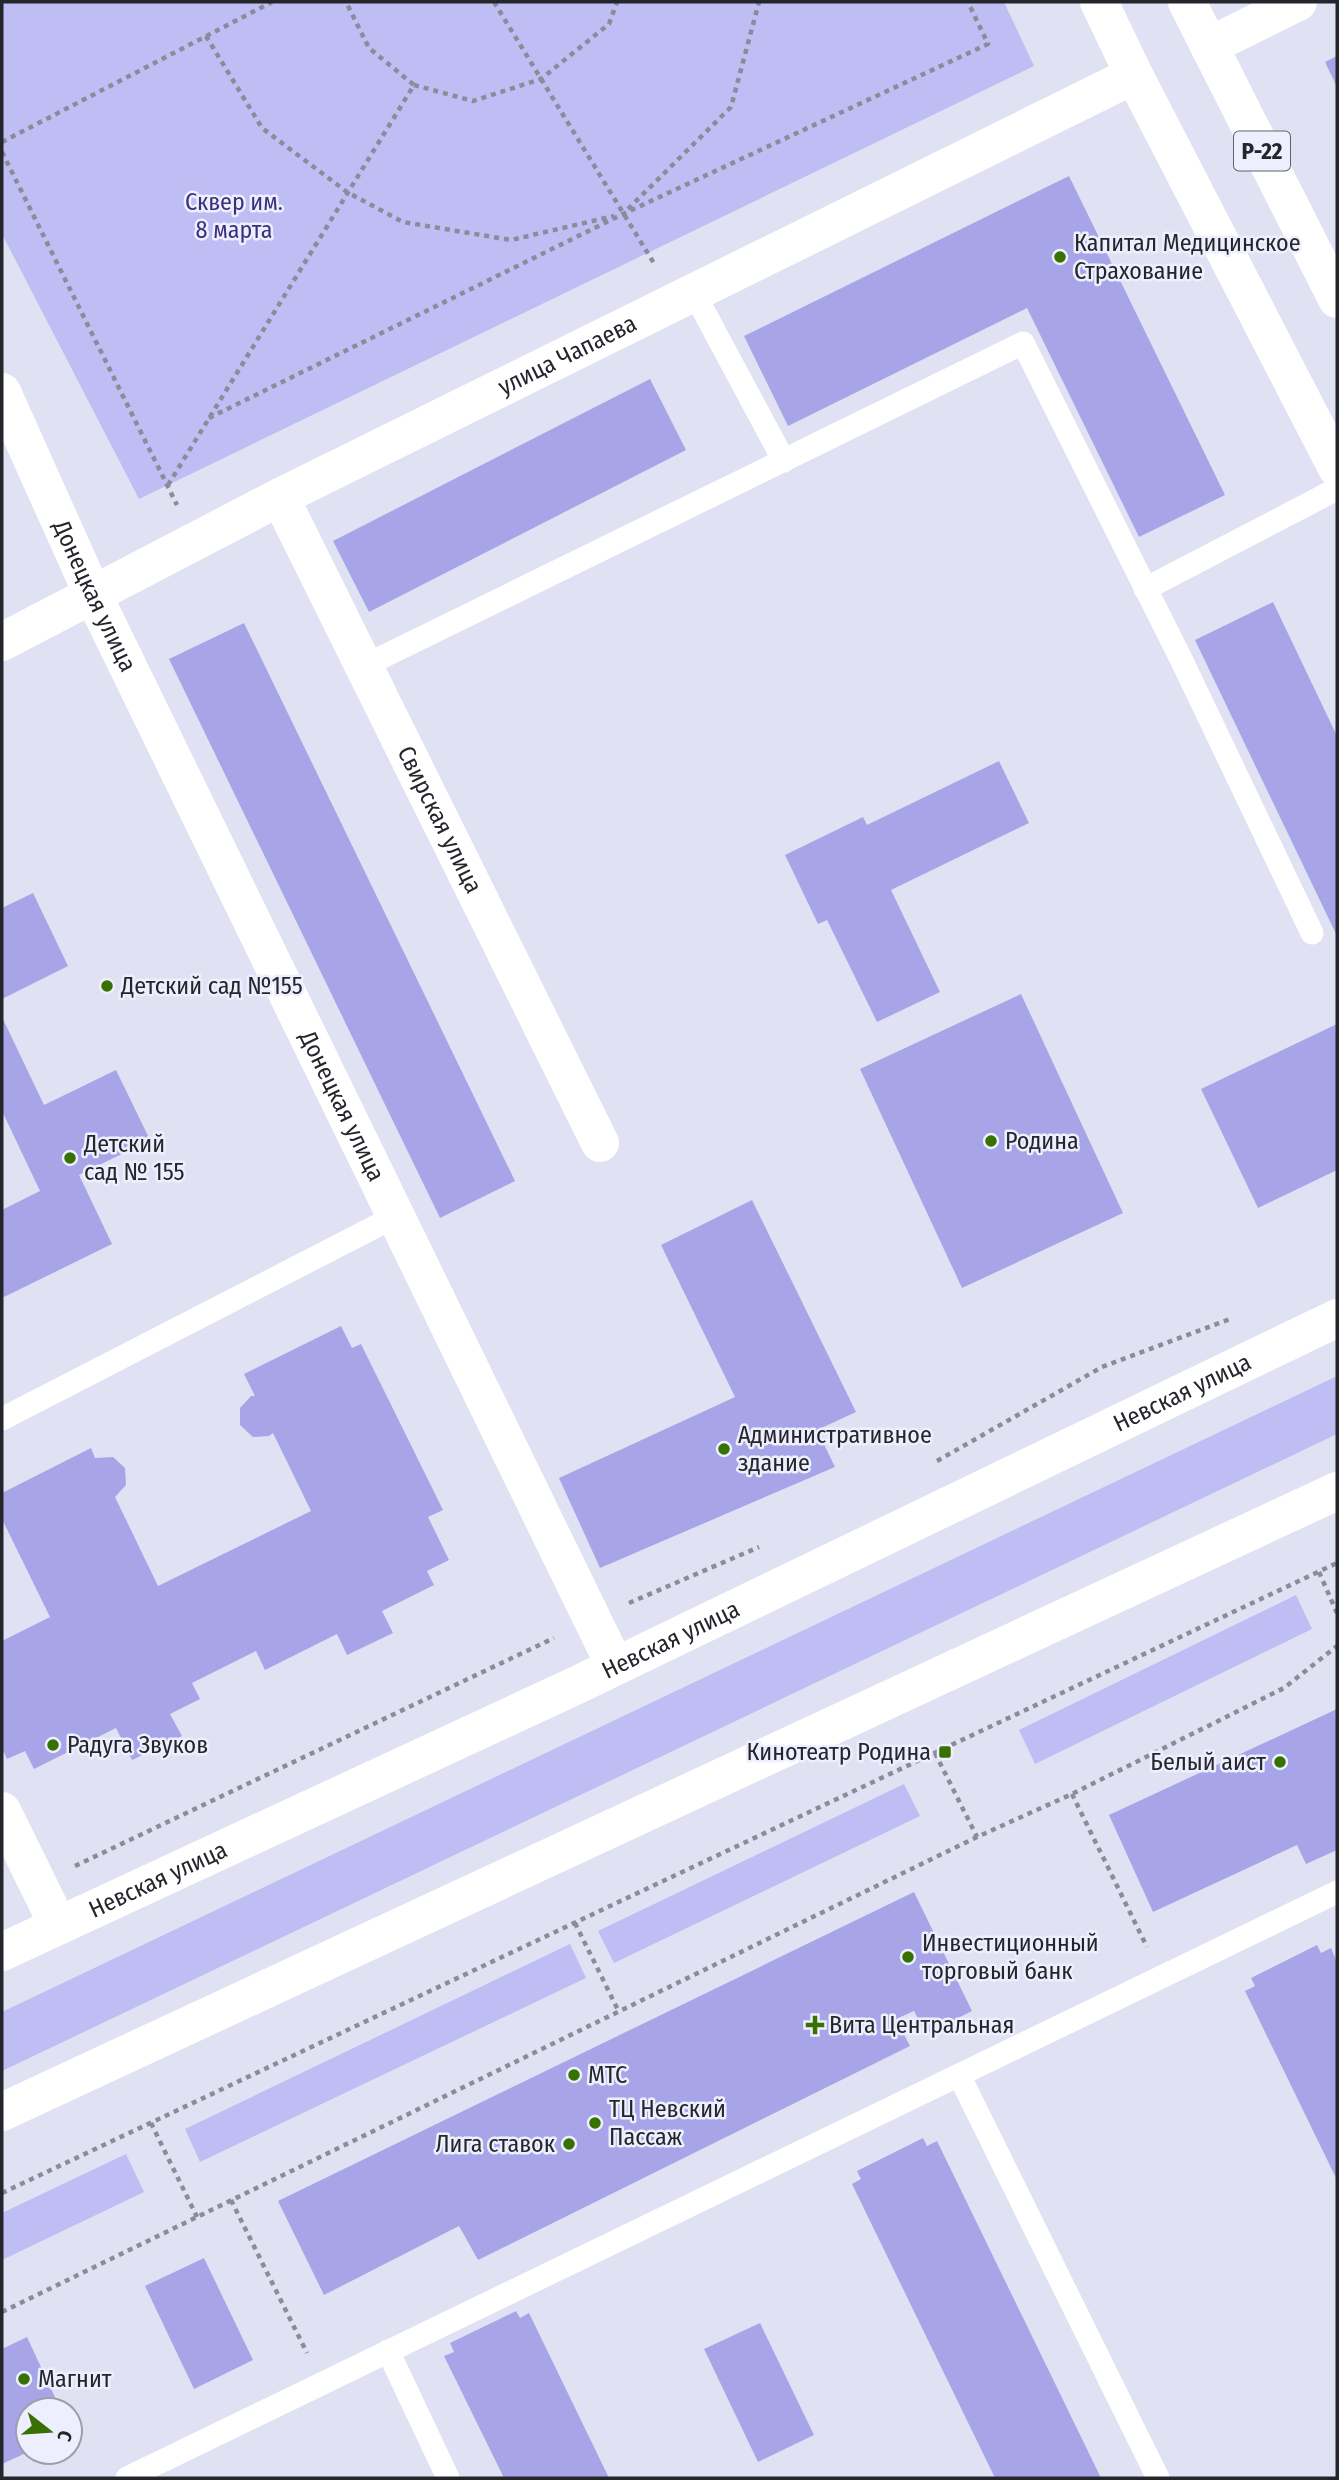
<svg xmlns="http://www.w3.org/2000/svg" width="1339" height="2480" font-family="'Fira Sans Condensed',sans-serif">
<rect width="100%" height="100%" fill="#e1e1f4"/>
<!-- green -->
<path fill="#bebdf4" d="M2,2H1004L1034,66L139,499L2,234Z
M1337,1376V1434L2,2071V2012Z
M1296,1595L1312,1629L1035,1764L1019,1730Z
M904,1784L920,1816L614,1963L598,1931Z
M570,1944L586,1978L200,2162L185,2129Z
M126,2154L144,2192L2,2260V2213Z"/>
<!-- building -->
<path fill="#a7a5e7" d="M1337,56V87L1325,62Z
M1069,176L1225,495L1139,537L1027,308L788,426L744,336Z
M650,379L686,450L369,612L333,541Z
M1273,602L1337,736V936L1195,640Z
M244,623L515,1181L440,1218L169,659Z
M999,761L1029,823L891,890L940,992L877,1022L827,920L818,924L785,855L863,817L867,825Z
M33,893L68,966L2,999V908Z
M1021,994L1123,1213L962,1288L860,1069Z
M2,1017L44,1105L116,1070L150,1140L79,1175L112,1244L4,1297L2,1293V1210L40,1191L2,1111Z
M1337,1024V1170L1258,1208L1201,1089Z
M752,1200L856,1412L817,1430L835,1467L600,1568L559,1478L735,1397L661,1245Z
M341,1326L352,1348L361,1344L443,1510L428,1517L449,1560L427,1571L434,1585L382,1611L393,1633L347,1655L337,1634L265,1670L256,1651L192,1683L200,1699L170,1714L182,1736L132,1760L116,1728L34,1769L25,1751L7,1759L2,1748V1641L50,1617L2,1519V1493L91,1448L95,1458L113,1457L125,1468L126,1485L115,1497L158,1586L311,1511L273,1433L269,1436L253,1437L240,1425V1408L251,1396H255L244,1374Z
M1337,1709V1850L1306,1864L1297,1845L1153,1912L1109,1815Z
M914,1892L972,2011L926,2034L914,2011L896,2019L910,2046L478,2260L459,2226L324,2295L278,2201Z
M1317,1945L1321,1953L1331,1948L1337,1962V2180L1245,1991L1255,1986L1251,1978Z
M923,2138L927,2146L937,2141L1101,2478H995L852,2184L861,2179L857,2171Z
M204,2258L253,2360L194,2389L145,2286Z
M516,2311L520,2318L529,2313L609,2478H504L444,2356L454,2352L450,2343Z
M760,2323L814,2435L758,2462L704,2349Z
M27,2337L61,2410H28V2452L2,2464V2349Z"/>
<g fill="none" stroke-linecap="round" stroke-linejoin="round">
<!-- path -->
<path stroke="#8b8b99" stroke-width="4.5" stroke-dasharray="5 5" stroke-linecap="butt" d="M494,2L655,265
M206,36L262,128L347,192L403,222L511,240L614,216
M414,85L473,101L541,79L609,24L617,2
M2,142L272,2
M2,152L177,505
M628,209L731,107L759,2
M209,418L623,214L988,44L968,2
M168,485L414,85L369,48L346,2
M937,1461L1102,1367L1230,1319
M1319,1572L1337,1613
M629,1603L759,1547
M935,1753L977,1837
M1072,1794L1147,1947
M75,1866L554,1638
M575,1923L619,2012
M151,2123L197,2217
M2,2193L1337,1563
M231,2200L307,2353
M2,2312L977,1837L1072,1794L1284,1688L1337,1646"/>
<!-- service -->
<path stroke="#fff" stroke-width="23" d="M694,293L784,461
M1145,589L1337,489
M364,666L1023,343L1182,661L1312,933
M2,1419L396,1216
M959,2075L1158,2478
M388,2351L448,2478
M127,2478L1337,1892"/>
<!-- minor -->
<g stroke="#fff" stroke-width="38">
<path d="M1209,46L1298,2"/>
<path id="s1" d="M2,392L93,595L615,1666"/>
<path id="s2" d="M280,497L600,1143"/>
<path id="s3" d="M2,642L280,497L1134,75"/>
<path d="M2,1811L58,1925"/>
</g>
<!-- primary -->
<g stroke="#fff" stroke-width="38">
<path id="s4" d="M2,1952L577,1685L1337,1318"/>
<path d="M2,2112L1337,1491"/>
</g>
<!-- trunk -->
<path stroke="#fff" stroke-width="38" d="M1099,2L1134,75L1337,468
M1187,2L1337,299"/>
</g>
<!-- markers -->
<g fill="#367102" stroke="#eeeffe" stroke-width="2.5">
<circle cx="1060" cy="257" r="7"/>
<circle cx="107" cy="986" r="7"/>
<circle cx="991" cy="1141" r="7"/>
<circle cx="70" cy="1158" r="7"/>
<circle cx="724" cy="1449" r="7"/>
<circle cx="53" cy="1745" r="7"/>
<rect x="938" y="1745" width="14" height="14" rx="3.5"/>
<circle cx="1280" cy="1762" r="7"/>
<circle cx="908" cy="1957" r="7"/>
<path d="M811.5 2014.5h7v7h7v7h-7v7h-7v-7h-7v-7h7z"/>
<circle cx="574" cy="2075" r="7"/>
<circle cx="595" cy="2123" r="7"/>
<circle cx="569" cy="2144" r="7"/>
<circle cx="24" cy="2379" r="7"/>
</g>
<g text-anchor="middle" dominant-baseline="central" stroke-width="5" stroke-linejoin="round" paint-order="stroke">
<!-- shield labels -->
<rect fill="#eeeffe" stroke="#61626b" stroke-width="2" x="1234" y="131.5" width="56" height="39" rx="5"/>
<g font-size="23" font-weight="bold" fill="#25252c">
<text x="1262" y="151">Р-22</text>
</g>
<!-- park labels -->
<g font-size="24" fill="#3c307d" stroke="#eeeffe">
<text x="234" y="202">Сквер им.<tspan x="234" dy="28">8 марта</tspan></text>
</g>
<!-- poi labels -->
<g font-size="24" fill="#25252c" stroke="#eeeffe" text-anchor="start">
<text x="1074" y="243">Капитал Медицинское<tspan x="1074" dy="28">Страхование</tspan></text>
<text x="121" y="986">Детский сад №155</text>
<text x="1005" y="1141">Родина</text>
<text x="84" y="1144">Детский<tspan x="84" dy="28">сад № 155</tspan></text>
<text x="738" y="1435">Административное<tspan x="738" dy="28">здание</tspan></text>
<text x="67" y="1745">Радуга Звуков</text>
<text x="931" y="1752" text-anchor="end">Кинотеатр Родина</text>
<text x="1266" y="1762" text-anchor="end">Белый аист</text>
<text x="922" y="1943">Инвестиционный<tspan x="922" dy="28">торговый банк</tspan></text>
<text x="829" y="2025">Вита Центральная</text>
<text x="588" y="2075">МТС</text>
<text x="609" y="2109">ТЦ Невский<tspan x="609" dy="28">Пассаж</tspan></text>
<text x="555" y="2144" text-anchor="end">Лига ставок</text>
<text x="38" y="2379">Магнит</text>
</g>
<!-- street labels -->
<g font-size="24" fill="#25252c" stroke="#eeeffe">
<text stroke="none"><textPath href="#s3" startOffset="634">улица Чапаева</textPath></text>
<text stroke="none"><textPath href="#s1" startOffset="224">Донецкая улица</textPath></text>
<text stroke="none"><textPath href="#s2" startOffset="360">Свирская улица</textPath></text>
<text stroke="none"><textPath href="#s1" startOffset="791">Донецкая улица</textPath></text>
<text stroke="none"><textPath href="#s4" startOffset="1306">Невская улица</textPath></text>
<text stroke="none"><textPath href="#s4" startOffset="738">Невская улица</textPath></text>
<text stroke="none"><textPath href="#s4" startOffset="172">Невская улица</textPath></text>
</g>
</g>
<!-- border -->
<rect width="1339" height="2480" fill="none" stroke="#25252c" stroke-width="7"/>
<!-- north arrow -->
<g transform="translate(49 2431) rotate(107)"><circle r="33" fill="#eeeffe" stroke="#9e9eaa" stroke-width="2"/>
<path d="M0-5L12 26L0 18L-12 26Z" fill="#367102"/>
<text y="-10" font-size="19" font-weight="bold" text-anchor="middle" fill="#25252c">С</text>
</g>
</svg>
